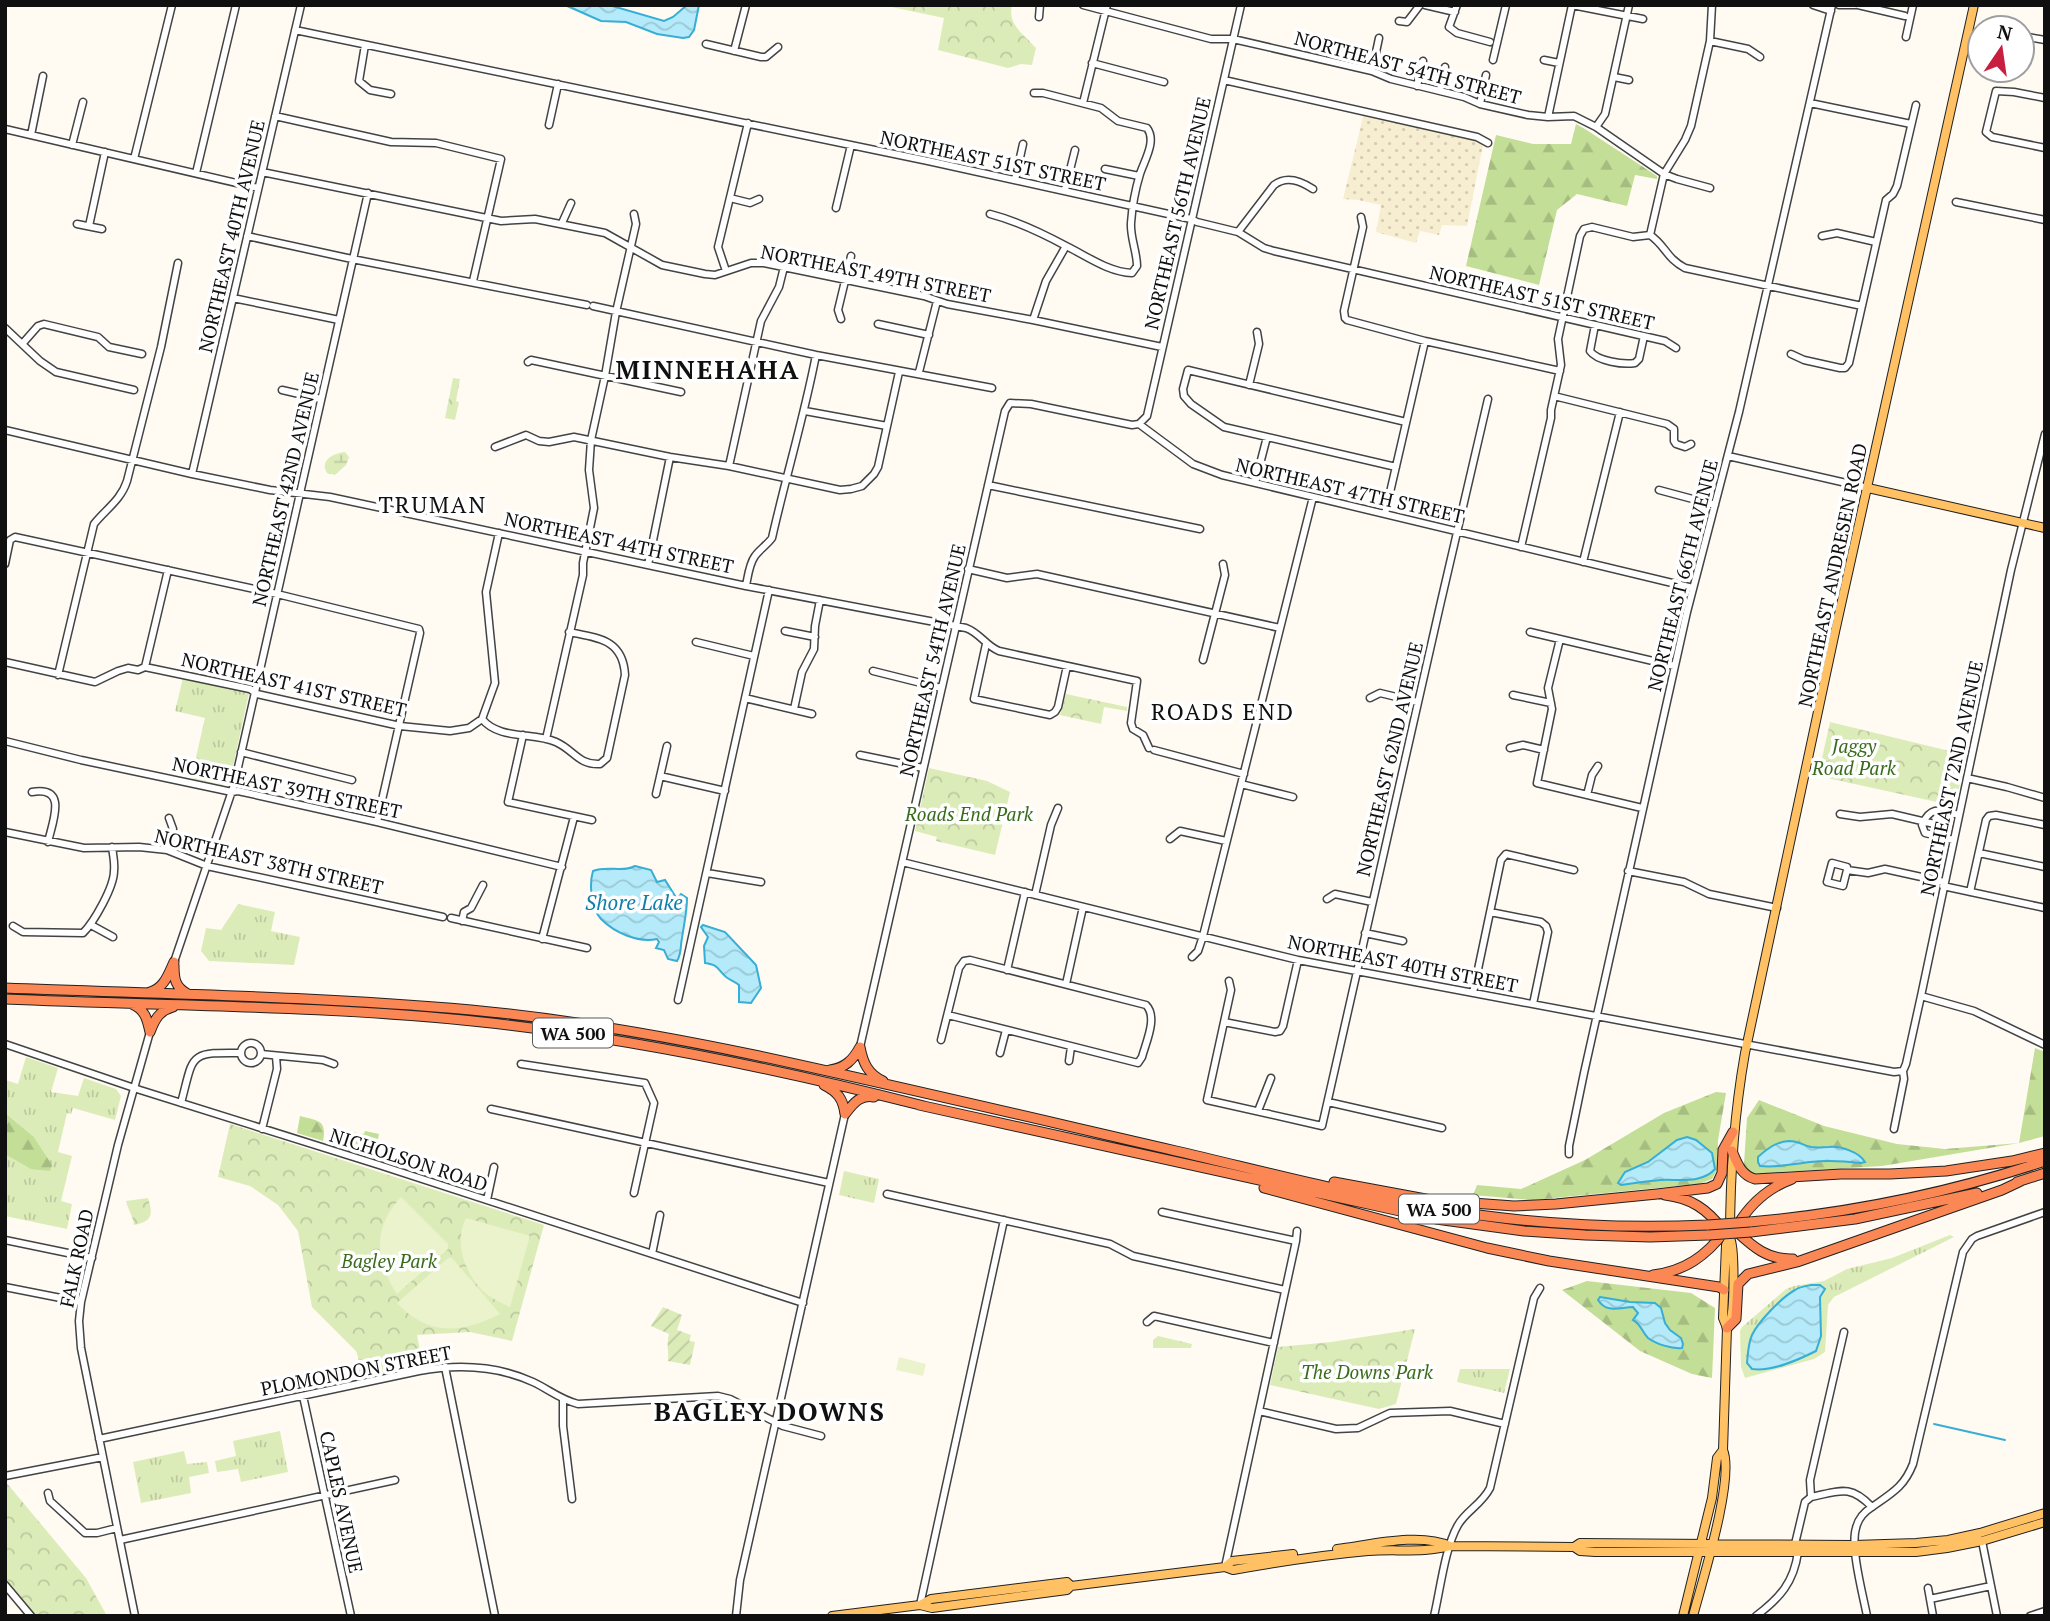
<svg xmlns="http://www.w3.org/2000/svg" width="2050" height="1621" font-family="'PT Serif',serif">
<defs>
<pattern id="farmland-dots" width="8" height="8" patternUnits="userSpaceOnUse" patternTransform="scale(1.75)"><rect width="8" height="8" fill="#f7eed1"/><path d="M2 2h.1M6 6h.1" fill="none" stroke="#d3cbb2" stroke-width="1.8" stroke-linecap="round"/></pattern>
<pattern id="grass-tufts" width="24" height="20" patternUnits="userSpaceOnUse" patternTransform="scale(1.75)"><rect width="24" height="20" fill="#dcecb9"/><path d="M3 7l-1-3M5 7V3M7 7l1-3M15 17l-1-3M17 17v-4M19 17l1-3" fill="none" stroke="#bcc99e"/></pattern>
<pattern id="forest-firs" width="22" height="20" patternUnits="userSpaceOnUse" patternTransform="scale(1.75)"><rect width="22" height="20" fill="#c2de97"/><path d="M5 1l3.5 6h-7zM16 11l3.5 6h-7z" fill="#a6bd81"/></pattern>
<pattern id="wetland-marsh" width="20" height="14" patternUnits="userSpaceOnUse" patternTransform="scale(1.75)"><rect width="20" height="14" fill="#dcecb9"/><path d="M1 5h8M5 5V1M11 12h8M15 12V8" fill="none" stroke="#bcc99e"/></pattern>
<pattern id="park-crowns" width="20" height="18" patternUnits="userSpaceOnUse" patternTransform="scale(1.75)"><rect width="20" height="18" fill="#dcecb9"/><path d="M2 6a3 3 0 1 1 6 0M12 15a3 3 0 1 1 6 0" fill="none" stroke="#bcc99e"/></pattern>
<pattern id="garden-furrows" width="10" height="10" patternUnits="userSpaceOnUse" patternTransform="scale(1.75)"><rect width="10" height="10" fill="#dcecb9"/><path d="M-1 1l2-2M0 10L10 0M9 11l2-2" fill="none" stroke="#bcc99e"/></pattern>
<pattern id="water-waves" width="16" height="10" patternUnits="userSpaceOnUse" patternTransform="scale(1.75)"><rect width="16" height="10" fill="#b4eaf9"/><path d="M0 5q4-4 8 0t8 0" fill="none" stroke="#9ac8d4"/></pattern>
</defs>
<rect width="100%" height="100%" fill="#fffbf3"/>
<!-- farmland -->
<path fill="url(#farmland-dots)" d="M1364,113L1476,139L1483,145L1467,226L1442,225L1439,235L1420,231L1416,243L1376,232L1381,205L1358,200L1343,199Z"/>
<!-- grass -->
<path fill="url(#grass-tufts)" d="M183,678L249,693L230,780L222,785L191,779L205,718L175,711Z
M238,904L275,912L271,931L300,937L294,965L209,961L201,951L206,928L221,930Z
M26,1057L58,1068L51,1092L78,1096L84,1078L116,1089L121,1096L115,1120L73,1108L71,1114L67,1113L58,1152L72,1156L61,1201L72,1204L67,1229L5,1216V1154L11,1156L33,1136L5,1113V1080L18,1084Z
M844,1171L879,1179L874,1203L839,1195Z
M1950,1235L1954,1237L1834,1297L1828,1305L1825,1352L1814,1359L1745,1378L1741,1367L1740,1331L1742,1327L1786,1289L1794,1286L1824,1281L1847,1269L1892,1258Z
M1158,1336L1192,1344L1191,1348H1153V1340Z
M1460,1369H1510L1504,1393L1457,1382Z
M280,1431L288,1472L241,1482L238,1469L217,1472L215,1461L236,1456L233,1441Z
M184,1451L187,1464L207,1462L209,1473L189,1477L191,1493L141,1503L133,1462Z"/>
<!-- forest -->
<path fill="url(#forest-firs)" d="M1576,124L1585,129L1657,176V179L1635,175L1627,206L1577,194L1557,210L1539,285L1466,266L1496,135L1533,144H1571Z
M2035,1048L2045,1052V1136L2019,1143L1882,1166L1751,1174L1744,1164L1747,1118L1759,1100L1824,1126L1897,1144L1945,1149L2019,1143Z
M1716,1092L1726,1093L1718,1140L1717,1170L1712,1179L1699,1184L1533,1200L1473,1195L1477,1185L1521,1189L1585,1160L1664,1113Z
M5,1113L33,1136L52,1165L50,1171L31,1169L5,1154Z
M300,1116C319,1121 327,1120 323,1141L297,1133Z
M348,1131L364,1134L365,1131L379,1134L374,1158L344,1149Z
M1587,1281L1691,1293L1715,1308L1712,1378L1692,1374L1640,1351L1562,1290Z"/>
<!-- wetland -->
<path fill="url(#wetland-marsh)" d="M345,452L349,457L346,465L335,475L327,473C319,460 334,453 345,452Z"/>
<!-- park -->
<path fill="url(#park-crowns)" d="M882,5H1012C1007,25 1025,35 1036,48L1032,65L1021,64L1008,68L938,50L944,18Z
M453,378L460,379L456,401L459,402L455,420L445,418Z
M1066,694L1127,707V711L1104,707L1101,724L1060,715Z
M1830,722L1966,755L1955,806L1818,776Z
M929,768L987,781L1010,792L995,855L936,841L937,837L915,831Z
M230,1124L544,1225L512,1341L470,1332L417,1335L423,1366L360,1381L358,1357L356,1351L312,1307L298,1231L278,1205L250,1186L218,1177Z
M148,1198C153,1214 153,1221 134,1225C133,1216 128,1210 126,1201Z
M1415,1329L1396,1404L1379,1409L1270,1385L1278,1347L1331,1342Z
M5,1481L86,1578L107,1616H32L25,1604L5,1580Z"/>
<!-- garden -->
<path fill="url(#garden-furrows)" d="M663,1307L682,1315L677,1330L691,1335L689,1341L695,1342L690,1365L668,1361C669,1350 666,1345 669,1334L651,1326Z"/>
<!-- pitch -->
<path fill="#ebf3cc" d="M401,1197L448,1244V1249L397,1294C375,1260 372,1228 401,1197Z
M466,1218L530,1236L510,1307C500,1302 490,1298 482,1290C464,1272 454,1241 466,1218Z
M448,1258H452L500,1314C462,1333 429,1337 397,1303Z
M899,1357L926,1364L923,1376L896,1370Z"/>
<!-- water -->
<path fill="url(#water-waves)" stroke="#37aed5" stroke-width="2" d="M565,5H609L664,21L673,17L687,5H699L694,30L689,37L683,38L657,34L626,22L601,21Z
M635,866L651,870L657,882L665,880L677,899L681,894L687,898C687,912 684,924 682,938C680,947 682,953 677,961L668,959L664,950L656,948L659,942L657,939C638,943 615,933 601,919C591,908 589,884 593,871C608,865 622,873 635,866Z
M703,925L725,932L756,965L761,988L751,1003L739,1002V985C735,981 728,980 724,975C716,967 718,965 705,963L704,946L708,937L701,927Z
M1687,1137L1696,1140L1712,1153L1715,1169C1702,1184 1678,1179 1661,1180C1647,1181 1634,1183 1621,1185L1618,1183L1625,1172L1648,1162L1677,1140Z
M1789,1141C1798,1141 1803,1145 1811,1147C1818,1148 1823,1147 1829,1147C1841,1146 1859,1152 1865,1162L1861,1163C1844,1161 1827,1160 1810,1162C1793,1164 1777,1168 1760,1166L1758,1162V1157C1768,1148 1776,1142 1789,1141Z
M1811,1285H1820L1825,1289L1820,1297L1821,1336L1816,1351C1798,1360 1772,1372 1752,1369L1747,1363C1748,1354 1748,1344 1752,1335C1758,1322 1782,1297 1795,1290C1799,1287 1806,1286 1811,1285Z
M1600,1297L1630,1302L1655,1303L1661,1308L1665,1323L1670,1330L1681,1338L1683,1344L1682,1348C1672,1349 1656,1344 1648,1338C1642,1332 1641,1324 1633,1320L1638,1313L1633,1307C1620,1307 1607,1314 1598,1300Z"/>
<g fill="none" stroke-linecap="round" stroke-linejoin="round">
<!-- stream -->
<path stroke="#37aed5" stroke-width="2" d="M1934,1424L2005,1440"/>
<defs>
<path id="minor" d="M1083,5L1211,39H1233L1372,71L1391,79L1464,97L1480,104L1528,115L1548,117L1574,116L1596,127L1664,174L1677,179L1710,188
M1425,5L1455,12
M1457,5L1449,27L1457,33L1490,42
M1813,5L1831,11
M1839,5H1855
M1858,5L1905,16
M1039,17L1040,5
M1399,21L1407,22L1420,5
M295,30L928,161L1191,219L1197,222L1238,232L1264,248L1274,251L1665,341L1676,348
M2022,36L2045,40
M1906,37L1913,5
M1710,41L1748,49L1760,57
M706,44L761,57H766L778,47
M365,45L359,81L370,90L391,94
M734,51L746,5
M1493,60L1506,5
M1544,60L1559,63
M1092,63L1164,82
M1372,71L1379,38
M1614,77L1629,80
M1224,80L1477,137L1488,143
M1417,86L1423,61
M1440,91L1445,67
M2045,98L2014,92L1996,91L1986,132L1992,137L2045,148
M1083,103L1107,5
M1810,103L1911,124
M1480,104L1486,75
M275,116L391,142L436,143L501,159L473,281
M1548,117L1572,5L1643,19
M549,125L558,84
M1596,127L1605,114L1607,105L1629,5
M5,129L258,188
M31,135L43,76
M72,145L83,102
M134,159L172,5
M1105,169L1139,176
M262,172L501,221L535,219L605,233L662,265L705,274L715,275L751,263H764L924,296L947,304L1033,320L1162,347
M196,173L236,5
M1015,180L1023,144
M1065,190L1075,150
M730,198L750,203L759,199
M1956,202L2045,220
M836,208L851,145
M990,214C1017,221 1042,233 1066,246C1087,256 1108,272 1132,273L1137,266C1137,252 1130,237 1131,223C1132,209 1136,187 1140,174C1144,161 1157,141 1147,128L1118,121L1101,108L1043,93H1034
M1361,217L1363,227L1344,311L1345,318L1347,320L1425,341L1560,371
M562,223L571,203
M77,224L102,229
M89,226L105,152
M1238,232L1274,185C1287,175 1301,181 1313,189
M1650,235L1664,174L1685,140L1691,126L1710,41L1712,5
M247,236L352,259L587,305
M1822,236L1837,233L1876,242
M726,271L718,247L748,123
M233,298L339,320
M593,306L816,355L992,388
M841,319L838,310L851,256
M1033,320L1046,281L1066,246
M878,324L929,335
M1595,325L1590,351C1597,361 1623,365 1635,363L1639,359L1644,336
M5,328L40,361L56,372L134,390
M23,343L38,326L44,324L98,337L109,347L142,354
M1791,354L1804,360L1840,368H1845L1849,363L1886,200L1893,194L1897,186L1916,105
M528,362L531,360L681,392
M919,372L937,301
M1249,385L1259,344L1257,332
M282,390L321,399
M1554,396L1667,424L1674,429V441L1676,444L1685,447L1691,444
M805,411L887,426
M1139,424L1147,416L1241,5
M5,430L192,474L270,490L330,497L746,586L966,628C980,633 986,646 999,651L1137,681L1131,723L1133,729L1143,735L1149,748
M495,447L526,435L539,441L549,442L574,437L670,457L729,466L840,490L851,489L862,486L874,474L878,467L899,372
M1728,456L1868,488
M729,466L761,321L779,287L784,267
M1396,467L1224,427L1191,404L1184,396L1183,389L1188,370L1406,422
M192,474L301,5
M1255,483L1267,437
M988,485L1200,529
M1659,490L1715,505
M1385,514L1425,341
M1521,547L1551,418V410L1561,365L1558,339L1580,236L1584,229L1592,227L1633,237L1650,235C1666,246 1666,258 1685,268L1862,306
M1583,562L1620,412
M5,564L10,540L15,537L277,594L419,629L420,633L377,822
M648,565L670,457
M968,569L1007,578L1037,574L1280,628
M746,586C748,576 749,564 755,556C760,549 767,545 772,538C786,476 804,417 816,355
M785,631L815,637
M1530,632L1674,666
M1560,639L1548,688L1552,709L1537,783L1642,808
M696,642L754,656
M986,644L974,699L1050,715L1055,712L1058,707L1067,666
M1203,660L1225,575L1223,564
M5,662L95,682L118,671L128,668L138,670L145,667L250,689L257,694L400,726L450,731L469,728L482,719C499,740 533,732 556,742C574,750 578,765 600,764L607,758L625,675C623,639 598,638 569,632
M145,667L168,570
M873,671L941,688
M58,675L94,524C106,509 121,500 127,481L161,347L178,263
M1513,695L1551,703
M745,698L812,714
M1370,698L1380,693L1417,702
M794,709L802,672L814,649L815,626L820,600
M482,719L495,683L486,592L499,533
M523,735L508,802L592,820
M546,739L583,575V563L594,508L589,470L591,440L605,376L616,312L636,224L634,214
M5,741L81,760L232,792L238,791L377,822L562,867
M1510,748L1523,745L1544,750
M1154,750L1244,774
M241,752L352,780
M860,755L923,768
M660,776L725,791
M1967,778L2007,787L2045,798
M1241,784L1293,797
M32,792C68,786 53,820 48,842
M656,794L667,746
M1587,795L1592,775L1598,766
M1840,814L1860,817L1892,814L1943,826
M5,832L84,848L139,847L167,850L207,866L443,917
M1170,839L1180,831L1226,841
M1953,840L1925,833L1922,825C1931,805 1940,810 1959,815
M167,850L173,829L169,818
M1979,853L2045,867
M902,862L1298,960L1894,1072L1903,1071
M1847,870V867L1832,863L1827,882L1843,886L1847,870L1868,873L1885,869L1944,882
M1628,871L1684,882L1709,894L1777,908
M707,873L761,882
M1943,886L2045,908
M1970,892L1986,820L1989,816L1996,815L2045,825
M1035,895L1051,825L1058,808
M1327,899L1335,894L1372,902
M1490,912L1541,922L1546,926L1548,932L1533,1004
M451,918L587,948
M462,921L464,912L471,908L483,885
M91,925L113,937
M13,926L23,932L83,933C94,922 114,887 114,871C115,863 113,855 112,847
M1365,933L1403,941
M542,939L574,817
M1192,957L1198,951L1203,936L1313,497
M174,962L234,785L368,193
M1007,970L1025,892
M1229,981L1231,990L1207,1100L1322,1126C1377,884 1431,641 1488,399
M1066,984L1083,907
M1473,993L1501,860L1506,854L1574,870
M1921,996L1974,1011L2045,1045
M678,1000L769,590
M1224,1022L1275,1032L1280,1031L1283,1026L1298,960
M941,1040L959,968L964,961L970,960L1146,1005C1158,1017 1146,1042 1142,1057L1138,1063L948,1015
M241 1053a10 10 0 1 1 20 0a10 10 0 1 1-20 0Z
M5,1044L140,1090L379,1165L803,1303
M860,1047L1005,411L1010,403L1031,404L1132,425L1139,424L1193,464L1222,475L1693,588
M1000,1053L1006,1030
M261,1054L323,1060L334,1064
M1069,1061L1071,1047
M521,1064L645,1083L654,1103L634,1193
M1328,1102L1442,1128
M181,1103C194,1055 187,1052 241,1053
M491,1109L829,1183
M1258,1111L1271,1078
M262,1129L277,1069L276,1056
M1894,1129L1904,1079L1903,1071L1906,1064L1921,996L2011,570L2045,434
M1569,1154V1146L1584,1073L1687,612L1739,412L1832,5
M887,1194L1101,1242L1110,1244L1133,1256L1285,1290
M487,1200L494,1167
M1162,1212L1296,1241
M5,1240L92,1258
M652,1254L660,1215
M5,1287L81,1302
M1147,1322L1154,1316L1274,1343
M445,1367L495,1616
M303,1396L351,1616
M563,1400V1426L572,1499
M1259,1411L1336,1429L1358,1428L1390,1413L1450,1411L1505,1424
M99,1439L419,1371C458,1364 496,1365 533,1382C550,1390 559,1399 578,1404L718,1396L730,1399L783,1426L821,1436
M5,1476L103,1457
M48,1493L50,1501L85,1533H97L117,1528
M1811,1497L1810,1480L1844,1332
M1811,1497C1840,1491 1850,1484 1872,1507
M120,1540L395,1480
M1982,1541L1997,1616
M1795,1544L1805,1502L1811,1497
M1225,1567L1296,1241L1297,1231
M5,1585L31,1616
M1928,1588L1933,1616
M1930,1599L1991,1586
M920,1605L1004,1220
M135,1616L81,1348L79,1321L81,1302L118,1145L150,1032
M736,1616L740,1580L845,1114
M1434,1616C1440,1591 1445,1547 1458,1525C1466,1511 1482,1504 1490,1488L1534,1298L1540,1288
M1756,1616C1780,1598 1794,1582 1798,1552
M1867,1616C1863,1595 1850,1547 1856,1528C1858,1519 1864,1512 1872,1507C1892,1493 1904,1487 1913,1464L1963,1252L1972,1239L1977,1236L2045,1212
M2030,1616L2045,1611"/>
<path id="major" d="M1868,488L2045,528
M1727,1328L1723,1318L1726,1245L1730,1238
M1574,1547L1580,1551L1595,1552H1916L1947,1548L1982,1541L2045,1522
M1337,1549C1370,1545 1420,1532 1450,1546
M1225,1567L1232,1561L1293,1554
M920,1605L932,1608L1067,1590L1071,1586L1225,1567L1233,1570C1278,1562 1323,1555 1368,1551C1394,1549 1426,1553 1450,1546L1574,1547L1580,1543L1854,1545L1916,1543L1948,1540L1980,1533L2045,1513
M832,1616L920,1605L931,1599L1067,1582L1071,1586
M1683,1616L1712,1498L1717,1458L1723,1450
M1693,1616C1702,1582 1735,1478 1723,1450L1727,1328C1727,1328 1731,1318 1731,1318C1734,1305 1735,1248 1730,1238C1730,1175 1734,1115 1745,1053L1835,632L1974,5"/>
<path id="highway" d="M174,965C174,979 175,987 188,994
M5,988C160,994 316,996 471,1010C568,1019 664,1036 759,1056C898,1086 1037,1119 1176,1151C1262,1171 1348,1194 1434,1208C1525,1224 1617,1229 1708,1225
M150,992C164,988 168,975 174,962
M5,999C164,1006 324,1005 482,1022C631,1038 778,1069 924,1106
M132,1004C145,1010 147,1018 150,1032
M150,1032C155,1019 159,1011 173,1007
M860,1047C863,1063 868,1074 883,1081
M830,1070C845,1068 853,1060 860,1047
M824,1085C838,1092 843,1099 845,1114
M919,1105L1436,1219L1524,1231L1585,1235L1650,1237L1709,1235
M845,1114C853,1104 860,1094 874,1097
M1732,1151C1737,1163 1741,1175 1755,1179L1841,1174H1890L1946,1171L2012,1161L2045,1153
M1334,1182L1431,1200L1514,1206L1556,1204L1657,1194L1708,1188L1717,1184L1722,1173L1723,1150L1733,1132
M2017,1182L2045,1173
M1264,1188L1487,1248L1549,1261L1719,1287L1724,1290
M1665,1195C1691,1198 1707,1209 1723,1230
M1750,1222C1851,1213 1949,1193 2045,1161
M1737,1226C1750,1204 1768,1188 1792,1179
M1736,1231C1753,1247 1768,1260 1793,1259
M1751,1232L1855,1219L1977,1193
M1653,1275C1685,1271 1706,1256 1725,1231
M1727,1328L1736,1319L1738,1284L1748,1274L1797,1262L2002,1190L2021,1181"/>
</defs>
<!-- minor casing -->
<use href="#minor" stroke="#434343" stroke-width="9"/>
<!-- major casing -->
<use href="#major" stroke="#212121" stroke-width="10"/>
<!-- highway casing -->
<use href="#highway" stroke="#212121" stroke-width="11"/>
<!-- minor -->
<use href="#minor" stroke="#fff" stroke-width="6"/>
<!-- major -->
<use href="#major" stroke="#ffc163" stroke-width="8"/>
<!-- highway -->
<use href="#highway" stroke="#fb8754" stroke-width="9"/>
<defs>
<path id="highway-bridge" d="M1708,1225L1750,1222
M1709,1235L1751,1232"/>
</defs>
<!-- highway-bridge casing -->
<use href="#highway-bridge" stroke="#212121" stroke-width="11" stroke-linecap="butt"/>
<!-- highway-bridge -->
<use href="#highway-bridge" stroke="#fb8754" stroke-width="9"/>
</g>
<g text-anchor="middle" dominant-baseline="central" stroke-width="7" stroke-linejoin="round" paint-order="stroke">
<!-- shield labels -->
<g fill="#fff" stroke="#585858" stroke-width="2">
<rect x="533" y="1018.5" width="80" height="29" rx="5"/>
<rect x="1399" y="1194.5" width="80" height="29" rx="5"/>
</g>
<g font-size="18" font-weight="bold" fill="#101010">
<text x="573" y="1033">WA 500</text>
<text x="1439" y="1209">WA 500</text>
</g>
<!-- street labels -->
<g font-size="19" fill="#101010" stroke="#fff">
<text transform="translate(1408 67) rotate(15)">NORTHEAST 54TH STREET</text>
<text transform="translate(993 160) rotate(12)">NORTHEAST 51ST STREET</text>
<text transform="translate(1177 213) rotate(-77)">NORTHEAST 56TH AVENUE</text>
<text transform="translate(231 236) rotate(-77)">NORTHEAST 40TH AVENUE</text>
<text transform="translate(876 273) rotate(11)">NORTHEAST 49TH STREET</text>
<text transform="translate(1542 297) rotate(13)">NORTHEAST 51ST STREET</text>
<text transform="translate(285 489) rotate(-77)">NORTHEAST 42ND AVENUE</text>
<text transform="translate(1350 490) rotate(13)">NORTHEAST 47TH STREET</text>
<text transform="translate(619 542) rotate(12)">NORTHEAST 44TH STREET</text>
<text transform="translate(1682 575) rotate(-76)">NORTHEAST 66TH AVENUE</text>
<text transform="translate(1832 575) rotate(-78)">NORTHEAST ANDRESEN ROAD</text>
<text transform="translate(932 660) rotate(-77)">NORTHEAST 54TH AVENUE</text>
<text transform="translate(294 684) rotate(13)">NORTHEAST 41ST STREET</text>
<text transform="translate(1389 759) rotate(-77)">NORTHEAST 62ND AVENUE</text>
<text transform="translate(1951 778) rotate(-78)">NORTHEAST 72ND AVENUE</text>
<text transform="translate(287 787) rotate(12)">NORTHEAST 39TH STREET</text>
<text transform="translate(269 861) rotate(13)">NORTHEAST 38TH STREET</text>
<text transform="translate(1403 963) rotate(11)">NORTHEAST 40TH STREET</text>
<text transform="translate(409 1159) rotate(18)">NICHOLSON ROAD</text>
<text transform="translate(76 1258) rotate(-78)">FALK ROAD</text>
<text transform="translate(356 1370) rotate(-11)">PLOMONDON STREET</text>
<text transform="translate(342 1502) rotate(78)">CAPLES AVENUE</text>
</g>
<!-- park labels -->
<g font-size="19" font-style="italic" fill="#386c1b" stroke="#fff">
<text x="1854" y="745">Jaggy<tspan x="1854" dy="22">Road Park</tspan></text>
<text x="969" y="813">Roads End Park</text>
<text x="389" y="1260">Bagley Park</text>
<text x="1367" y="1371">The Downs Park</text>
</g>
<!-- water labels -->
<g font-size="21" font-style="italic" fill="#117eaa" stroke="#fff">
<text x="634" y="902">Shore Lake</text>
</g>
<!-- quarter labels -->
<g font-size="23" letter-spacing="2" fill="#101010" stroke="#fff">
<text x="433" y="504">TRUMAN</text>
<text x="1223" y="711">ROADS END</text>
</g>
<!-- district labels -->
<g font-size="26" font-weight="bold" letter-spacing="2" fill="#101010" stroke="#fff">
<text x="708" y="369">MINNEHAHA</text>
<text x="770" y="1411">BAGLEY DOWNS</text>
</g>
</g>
<!-- border -->
<rect width="2050" height="1621" fill="none" stroke="#101010" stroke-width="14"/>
<!-- north arrow -->
<g transform="translate(2001 49) rotate(13)"><circle r="33" fill="#ffffff" stroke="#9f9f9f" stroke-width="2"/>
<path d="M0-5L12 26L0 18L-12 26Z" fill="#c81f41"/>
<text y="-10" font-size="19" font-weight="bold" text-anchor="middle" fill="#101010">N</text>
</g>
</svg>
